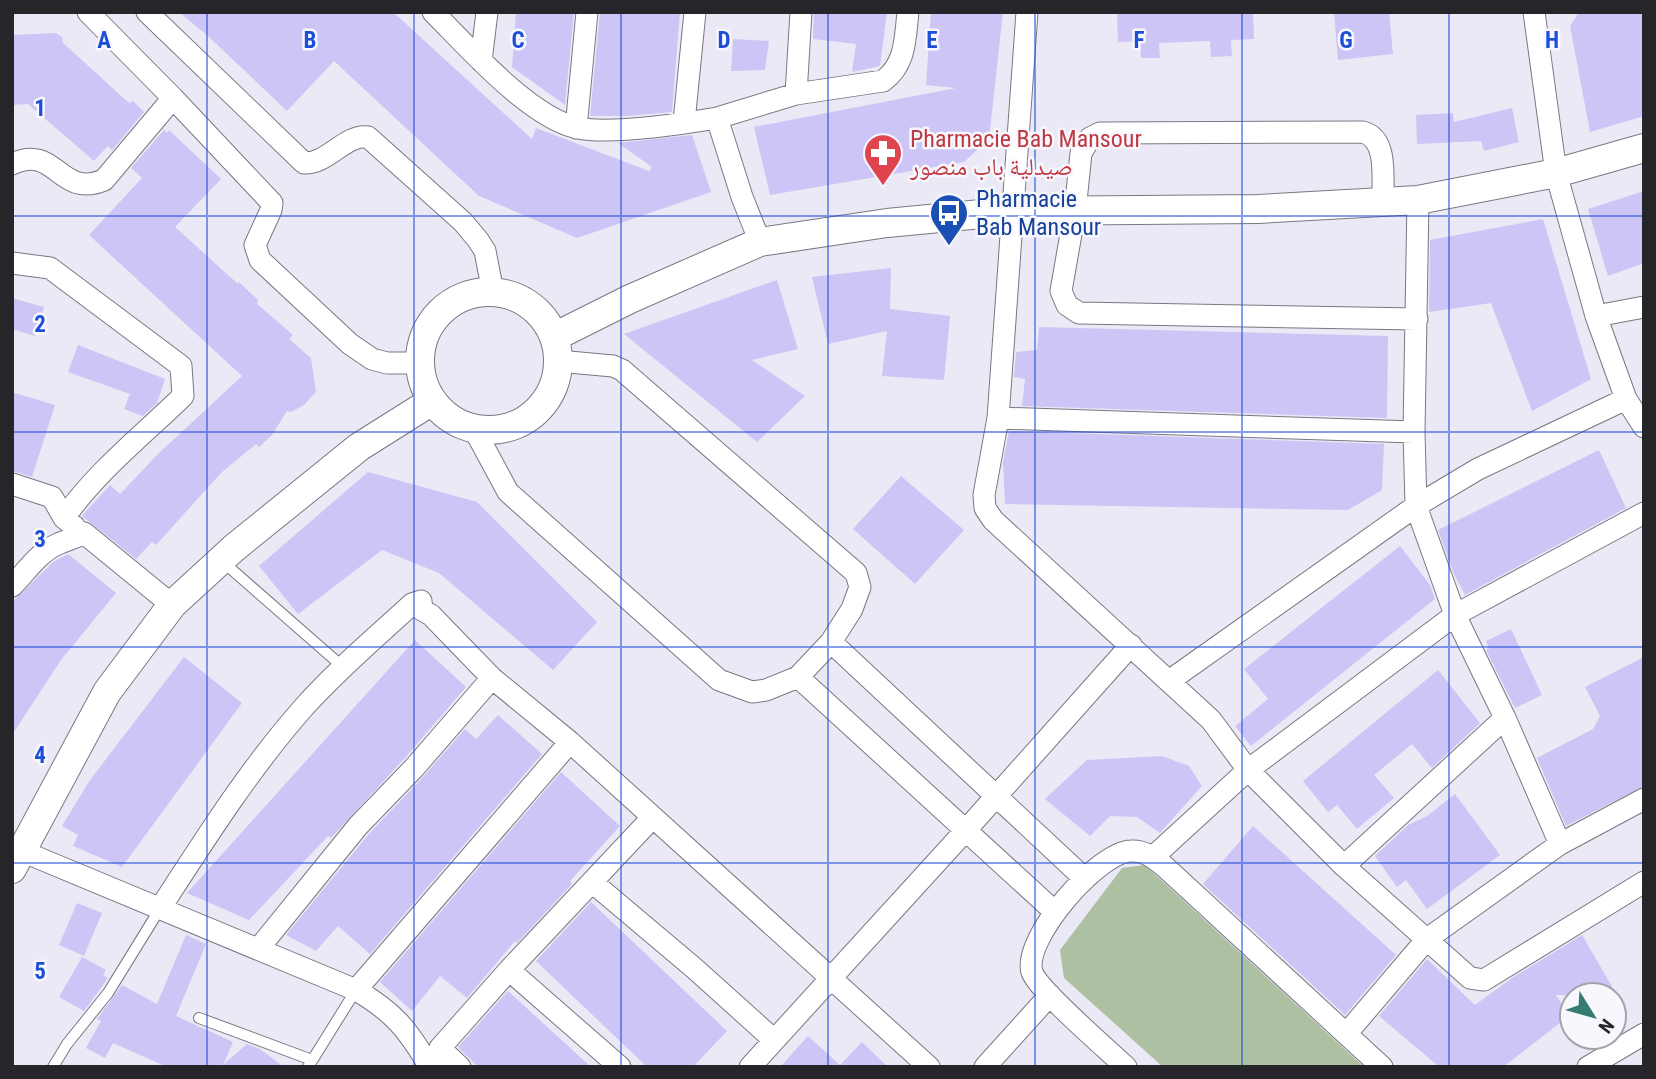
<svg xmlns="http://www.w3.org/2000/svg" width="1656" height="1079" font-family="'Roboto Condensed','Noto Naskh Arabic',sans-serif">
<rect width="100%" height="100%" fill="#ebe9f5"/>
<!-- green -->
<path fill="#aec0a2" d="M1145,865L1364,1067H1163L1064,978L1060,950L1122,868Z"/>
<!-- building -->
<path fill="#cdc5f6" d="M179,12H393L532,139L536,128L649,171L652,167L618,143L692,135L711,192L577,238L479,196L334,61L287,111L208,36Z
M516,12H574L565,105L512,67Z
M600,12H680L672,112L627,116H590Z
M814,12H887L880,66L852,72L856,44L813,39Z
M931,12H1003L989,139L964,162L770,195L754,127L956,88L926,85Z
M1117,12H1253L1254,39L1231,40L1232,56L1211,57L1210,41L1159,43L1160,58H1141L1140,41L1118,42Z
M1334,12H1389L1393,54L1338,60Z
M1579,12H1644V116L1590,132L1570,26Z
M56,33L63,38L62,42L129,103L133,101L144,112L112,150L108,146L94,161L28,104L12,105V35Z
M733,39L769,41L765,70L731,71Z
M1512,108L1519,142L1484,151L1481,141L1417,144L1416,115L1453,113L1454,122Z
M164,130L167,133L169,130L221,179L175,227L238,284L239,282L258,300L257,304L293,335L289,339L311,358L316,392L304,405L291,412L287,411L272,435L259,447L256,444L221,473L156,545L152,542L136,559L82,516L110,485L120,494L158,454L242,376L89,235L142,178L131,168Z
M1644,191V263L1608,276L1588,209Z
M1543,219L1591,379L1532,411L1491,303L1429,312L1430,240Z
M891,268L890,309L950,316L944,380L882,376L887,331L828,344L812,277Z
M777,280L798,349L752,360L805,396L757,442L624,334Z
M12,298L44,307L35,336L12,329Z
M1039,327L1388,336L1387,418L1022,406L1025,379L1014,377L1016,352L1037,350Z
M78,345L165,379L157,403L143,416L124,409L130,394L68,372Z
M12,392L55,405L32,477L12,471Z
M1009,431L1384,444L1382,490L1348,510L1005,504L1003,462Z
M1599,450L1626,508L1465,595L1454,574L1438,530Z
M368,472L477,502L597,622L553,670L439,573L382,550L298,614L259,566Z
M901,476L964,530L915,584L853,529Z
M1400,546L1430,585L1435,599L1251,746L1235,726L1268,699L1244,669Z
M68,554L116,593L61,660L12,735V602L53,562Z
M1511,629L1542,695L1515,708L1486,650L1489,648L1486,641Z
M415,640L466,687L404,759L331,838L328,836L249,920L187,893Z
M184,657L242,703L122,867L73,846L78,835L62,826L90,780Z
M1644,657V786L1566,826L1537,758L1593,729L1600,716L1585,687Z
M1438,670L1480,723L1432,768L1412,744L1374,775L1394,798L1357,829L1337,805L1328,812L1303,781Z
M498,715L542,754L370,954L338,926L316,951L286,935L368,835L423,777L465,729L476,739Z
M1162,756L1189,766L1202,786L1160,833L1137,817L1110,816L1090,836L1045,799L1087,760Z
M561,772L620,826L570,881L572,884L517,943L515,941L467,998L440,976L412,1011L380,982Z
M1455,794L1500,855L1427,909L1406,880L1397,887L1375,856L1408,825L1427,816Z
M1253,826L1396,955L1345,1015L1203,884Z
M591,902L727,1031L693,1067H647L536,961Z
M77,903L102,913L84,956L59,945Z
M186,935L206,944L176,1016L233,1042L223,1065L247,1044L260,1049L284,1067H167L113,1043L105,1058L86,1048L101,1021L97,1019L122,985L157,1004Z
M1582,935L1617,995H1556L1569,1016L1503,1067H1442L1437,1065L1379,1016L1427,959L1475,1005L1512,978Z
M82,957L106,970L103,975L108,978L84,1011L59,997Z
M508,991L591,1067H478L458,1047Z
M808,1036L840,1065L862,1042L888,1067H780Z"/>
<g fill="none" stroke-linecap="round" stroke-linejoin="round">
<defs>
<path id="service" d="M222,561L343,667
M199,1018L312,1060
M53,1067L67,1044L108,993L161,907
M308,1067L356,990"/>
<path id="minor" d="M88,12L173,98L272,203L271,210L255,245L260,260L350,344L372,359L387,363H420
M147,12L304,163C328,164 345,134 368,137L463,222L478,240L485,251L493,292
M433,12C468,47 530,118 578,128C612,135 681,124 717,118L742,197L760,242
M1027,12L998,418L984,495L985,508L993,520L1211,720L1248,770L1344,866L1470,978L1484,980L1644,882
M1534,12L1556,173L1596,316L1626,399L1644,427
M481,61L487,12
M796,94L883,81C906,64 905,39 908,12
M717,118L796,94L801,12
M684,122L695,12
M576,128L587,12
M12,164C57,143 58,199 104,180L173,98
M1418,200L1414,432L1416,506L1455,615L1505,718L1560,844
M1383,203C1382,181 1389,139 1363,132L1100,133L1090,138L1081,153L1075,211L1061,291L1067,305L1079,313L1417,319
M12,263L50,268L181,366L183,396C143,435 96,472 64,518
M1596,316L1644,307
M998,418L1414,432
M474,429L508,492L719,680L752,692L766,690L798,677L831,642L852,609L860,587L856,573L622,370L613,366L558,361
M12,484L52,497L64,518L74,526
M12,586C26,572 39,552 58,544C67,540 75,538 84,533L172,605
M831,642L1085,879
M798,677L1055,912
M1169,681L1416,506L1478,469L1626,399
M12,847L356,990C394,1012 408,1030 430,1067
M1153,857L1248,770L1455,615L1644,513
M1344,866L1505,718
M592,882L694,968L774,1040
M161,907C205,839 250,768 304,707C337,670 375,638 412,604L421,601L422,610L431,615L492,678L570,742L929,1067
M259,948L358,826L414,768L492,678
M509,970L620,1067
M356,990L570,742
M1347,1033L1427,939L1560,844L1644,799
M440,1048L460,1067
M438,1067L440,1048L509,970L652,818
M750,1067L966,830L1131,645
M985,1067L1050,995
M1126,1067C1108,1050 1038,990 1032,972C1022,939 1098,852 1131,851C1144,850 1154,858 1164,866L1382,1067
M1588,1067L1644,1034"/>
<path id="tertiary" d="M420 361a69 69 0 1 1 138 0a69 69 0 1 1-138 0Z
M554,337L630,299L760,242L887,223L1013,211L1258,209L1418,200L1556,173L1644,148
M12,869L107,692L172,605L234,548L359,447L432,401"/>
</defs>
<!-- service casing -->
<use href="#service" stroke="#797882" stroke-width="12"/>
<!-- minor casing -->
<use href="#minor" stroke="#797882" stroke-width="23"/>
<!-- tertiary casing -->
<use href="#tertiary" stroke="#797882" stroke-width="30"/>
<!-- service -->
<use href="#service" stroke="#fff" stroke-width="10"/>
<!-- minor -->
<use href="#minor" stroke="#fff" stroke-width="21"/>
<!-- tertiary -->
<use href="#tertiary" stroke="#fff" stroke-width="28"/>
</g>
<!-- grid -->
<path fill="none" stroke="#1d4ed8" stroke-width="2" stroke-opacity="0.55" d="M207,12V1067M414,12V1067M621,12V1067M828,12V1067M1035,12V1067M1242,12V1067M1449,12V1067M12,216H1644M12,432H1644M12,647H1644M12,863H1644"/>
<!-- icons -->
<defs>
<symbol id="pharmacy-pin" viewBox="-11 -11 22 30"><path d="M0 17L-7.5 6A9.5 9.5 0 1 1 7.5 6Z" fill="#e0444e" stroke="#f8f7fe"/><path d="M-2-6h4v4h4v4h-4v4h-4v-4h-4v-4h4Z" fill="#fff"/></symbol>
<symbol id="bus-pin" viewBox="-11 -11 22 30"><path d="M0 17L-7.5 6A9.5 9.5 0 1 1 7.5 6Z" fill="#1a4fb4" stroke="#f8f7fe"/><path d="M-5-6H5V4H4V6H2V4H-2V6H-4V4H-5ZM-3.5-4V0h7V-4ZM-3.5 1.2v1.5H-2V1.2ZM2 1.2v1.5H3.5V1.2Z" fill="#fff"/></symbol>
</defs>
<g fill-rule="evenodd">
<use href="#pharmacy-pin" x="861" y="131" width="44" height="60"/>
<use href="#bus-pin" x="927" y="191" width="44" height="60"/>
</g>
<g text-anchor="middle" dominant-baseline="central" stroke-width="5" stroke-linejoin="round" paint-order="stroke">
<!-- health labels -->
<g font-size="24" fill="#be3a42" stroke="#f8f7fe" text-anchor="start">
<text x="910" y="139">Pharmacie Bab Mansour<tspan x="910" dy="28">صيدلية باب منصور</tspan></text>
</g>
<!-- transit labels -->
<g font-size="24" fill="#164399" stroke="#f8f7fe" text-anchor="start">
<text x="976" y="199">Pharmacie<tspan x="976" dy="28">Bab Mansour</tspan></text>
</g>
</g>
<g font-size="23" text-anchor="middle" font-weight="bold" fill="#1d4ed8" stroke="#f8f7fe" stroke-width="5" stroke-linejoin="round" paint-order="stroke">
<text x="104" y="48">A</text>
<text x="310" y="48">B</text>
<text x="518" y="48">C</text>
<text x="724" y="48">D</text>
<text x="932" y="48">E</text>
<text x="1139" y="48">F</text>
<text x="1346" y="48">G</text>
<text x="1552" y="48">H</text>
<text x="40" y="116">1</text>
<text x="40" y="332">2</text>
<text x="40" y="547">3</text>
<text x="40" y="763">4</text>
<text x="40" y="979">5</text>
</g>
<!-- border -->
<rect width="1656" height="1079" fill="none" stroke="#26252a" stroke-width="28"/>
<!-- north arrow -->
<g transform="translate(1593 1016) rotate(127)"><circle r="33" fill="#f8f7fe" stroke="#a4a3a9" stroke-width="2"/>
<path d="M0-5L12 26L0 18L-12 26Z" fill="#367b71"/>
<text y="-10" font-size="19" font-weight="bold" text-anchor="middle" fill="#26252a">N</text>
</g>
</svg>
